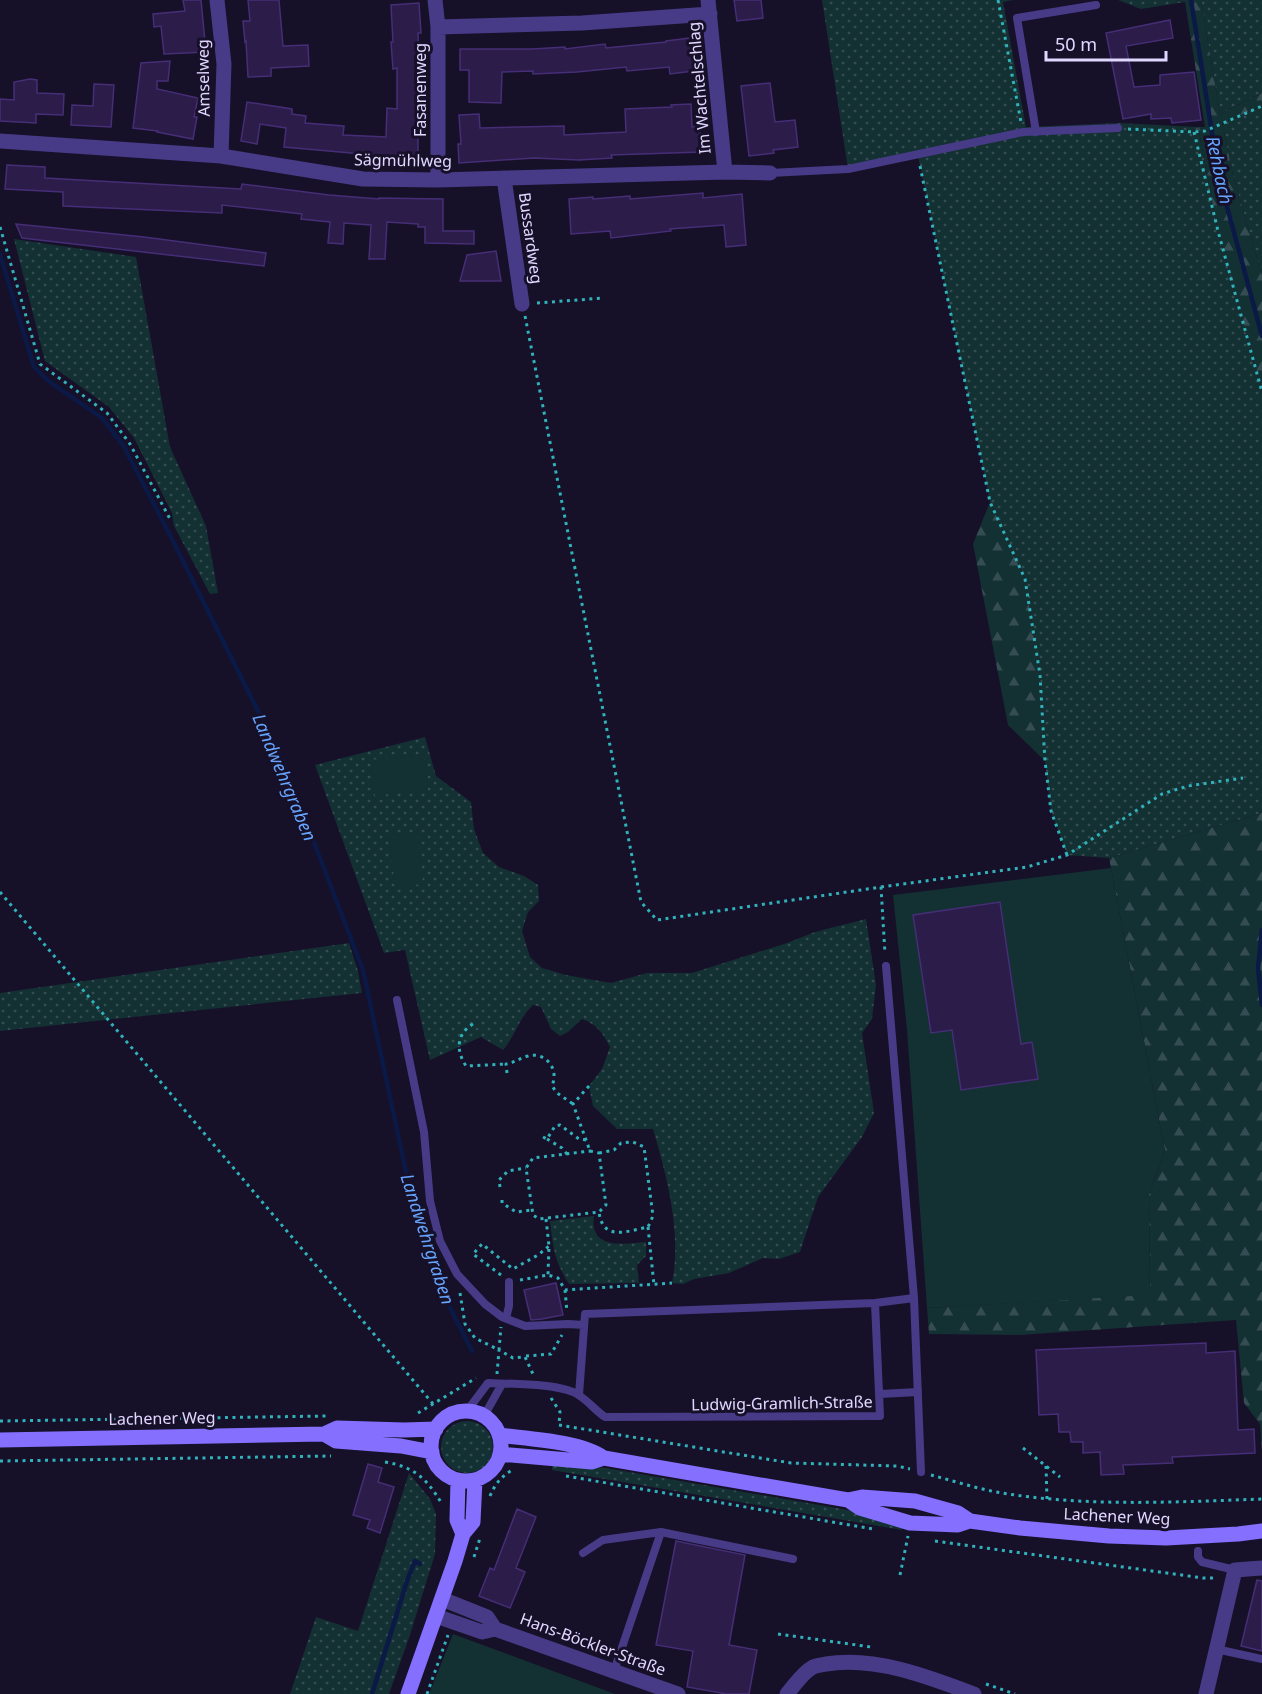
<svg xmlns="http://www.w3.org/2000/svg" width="1262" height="1694" font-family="'Noto Sans',sans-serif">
<defs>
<pattern id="grass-dots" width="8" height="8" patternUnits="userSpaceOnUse" patternTransform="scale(1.5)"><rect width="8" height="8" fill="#133033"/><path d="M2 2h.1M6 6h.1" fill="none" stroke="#354d52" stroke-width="1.8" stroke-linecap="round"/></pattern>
<pattern id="forest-firs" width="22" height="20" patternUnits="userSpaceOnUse" patternTransform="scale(1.5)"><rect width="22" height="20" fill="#133033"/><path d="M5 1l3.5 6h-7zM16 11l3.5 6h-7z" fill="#354d52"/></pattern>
</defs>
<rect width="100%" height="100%" fill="#171029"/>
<!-- grass -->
<path fill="url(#grass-dots)" d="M822,0H1013L1003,2L1026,127L1118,123L1198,127L1218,231L1262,392V813L1109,858L1067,855L1051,811L1045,761L1040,675L1025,579L990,502L918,156L848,169Z
M1118,0H1176L1185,2L1141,9Z
M1201,0H1262V93L1220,114Z
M1262,106V276L1233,175L1222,123Z
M14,239L136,257L170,447L206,526L218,593L210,594L174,526L172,513L134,438L109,407L45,361Z
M425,737L436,776L471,802L474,829L483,853L499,867L524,876L538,885L539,901L528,912L522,931L530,957L542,968L566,975L611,983L647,973H692L787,943L815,932L866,919L876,985L872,1019L862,1033L874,1113L862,1137L818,1197L800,1252L779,1259L763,1258L729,1273L694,1279L683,1284L672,1283C682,1233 667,1177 653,1129H617L593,1106L589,1086L602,1069L610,1047C603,1033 596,1024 582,1019L568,1032L560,1036L551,1029L541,1007L533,1005C518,1019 516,1035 503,1050L481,1037L430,1060L405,950L384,953L315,765Z
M349,943L358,971L362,993L0,1031V993Z
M594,1216C589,1250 623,1244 646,1242V1256L637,1265L639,1283L569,1284C554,1260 553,1248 550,1221Z
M441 1447a26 26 0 1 1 52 0a26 26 0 1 1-52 0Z
M552,1464L606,1468L865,1513L902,1526V1530L552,1470Z
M409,1473L430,1499L436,1514L435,1554L409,1638L389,1694H290L316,1617L358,1631Z"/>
<!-- forest -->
<path fill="url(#forest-firs)" d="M1176,0H1201L1220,114L1262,93V106L1222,123L1233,175L1262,276V392L1218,231L1198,127H1205L1185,2Z
M990,502L1025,579L1040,675L1045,761L1008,725L973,544Z
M1262,813V1451L1260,1424L1244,1403L1236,1320L1020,1335L929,1334L927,1308L1150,1294L1149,1194L1165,1151L1109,858Z"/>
<!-- pitch -->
<path fill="#133033" d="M424,754L428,789L375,796L370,760Z
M418,833L423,884L395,887L389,835Z
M1111,868L1165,1151L1149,1194L1150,1295L927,1308L907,1030L893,895Z
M453,1634L615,1694H429Z"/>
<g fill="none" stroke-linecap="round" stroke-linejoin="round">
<!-- stream -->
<path stroke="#0b1947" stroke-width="4.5" d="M1191,0L1219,177L1262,336
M0,254L34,367L47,380L102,418L123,445L169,533L282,759L363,970L407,1177L440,1288L472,1351
M1262,930L1258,968L1262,1005
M372,1694L407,1581L415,1561L420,1564"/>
</g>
<!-- building -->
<path fill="#2b1c4a" stroke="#452e76" stroke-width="1.5" d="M183,0H201L206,52L164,54L161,26L154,27L153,14L185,11Z
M248,0H279L283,46L308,45L309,66L271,68V76L248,77L246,41L245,42L243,21H250Z
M734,0H761L763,18L737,21Z
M419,3L421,33H418L420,98L419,121H418V157L362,155V154L284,147L286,128L260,124L257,144L241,141L247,102L292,109V114L306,116L305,123L344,126L343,135L386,137L387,108L397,109V68L393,69L391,42H393L391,5Z
M1170,20L1173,38L1126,46L1134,87L1160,85V75L1194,72L1201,120L1172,123L1171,118L1151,119V114L1123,119L1106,33Z
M697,37L701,70L670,74L669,67L627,71L626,67L577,72L533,74V71L502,72L501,103L469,102V70H460V49H532L565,47V49L605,44L606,48L666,42V41Z
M170,61L168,81H157V89L198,98L194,117H197L193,139L157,132L158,131L133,128L141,63Z
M30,79L37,80V93L64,94L63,115L36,114V123L0,121V99L14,100V82Z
M770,83L775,122L795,120L798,147L773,150L774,153L749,156L741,86Z
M94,84L114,85L111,127L71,125L72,105L93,106Z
M691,104L692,127L700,126L701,152L611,155L612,158L579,160L534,158L459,163L458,144H461L459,115L479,114L480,128L564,126V135L626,132L625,109L672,107L671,105Z
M7,165L45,167V178L241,189L242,184L329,195L379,199V198L443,199V231H474V244L425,243V227H418V224L387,222L385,259H369L371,225L344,223L343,244L328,243L330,222L301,219L302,214L222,205V213L63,206V192L5,189Z
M703,193V198L742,194L746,245L726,247L724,225L670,229L671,231L611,238L610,231L571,234L569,199L593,197V199L630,196V199Z
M16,224L144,237L266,253L264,266L22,238Z
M496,251L501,281H460L467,255Z
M1000,902L1021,1044L1032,1042L1038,1079L961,1090L952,1030L931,1033L913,915Z
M556,1283L563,1315L542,1319L531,1320L524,1290Z
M1206,1343V1353L1235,1351L1238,1430L1254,1429L1255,1453L1172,1457L1173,1463L1123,1465L1124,1474L1101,1475L1100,1452L1083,1453V1442H1071L1070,1432H1059L1058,1414L1039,1415L1036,1350Z
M368,1464L382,1468L378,1482L394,1487L380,1533L367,1528L370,1520L353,1515Z
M517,1509L536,1517L516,1568L525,1572L510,1608L479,1596L490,1568L494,1570Z
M676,1541L745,1555L729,1645L757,1650L749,1694H727L687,1687L693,1651L656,1645Z
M1257,1580L1262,1581V1651L1241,1646Z"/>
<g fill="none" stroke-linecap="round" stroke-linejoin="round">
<!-- path -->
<path stroke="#30b2bb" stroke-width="3" stroke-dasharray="3 4.5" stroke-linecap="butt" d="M998,0L1021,122
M1128,129L1194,132L1205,131L1262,106
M1194,132L1218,231L1262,392
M920,166L990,502L1025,579L1040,675L1045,761L1051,811L1067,855
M0,227L40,364L107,413L130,444L170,519
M537,303L604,298
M525,316L641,902L657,920L881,887L885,954
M881,887L1027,867L1067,855L1162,794L1188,786L1243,778
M0,892L434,1405
M473,1024C456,1034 456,1051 466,1066L506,1064
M507,1073L506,1064C514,1063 520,1058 528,1056C541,1052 555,1063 554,1077C554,1080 553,1083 552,1086L557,1093L573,1104
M589,1086L573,1104L590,1151
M543,1137L547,1139L555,1126L560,1125L579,1139L586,1140
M547,1139L562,1148L567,1154
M590,1151L599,1153L606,1205L599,1212L539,1219L533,1215L526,1168L533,1158Z
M599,1153L614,1150L621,1143L633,1142L644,1147L653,1216L648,1227C627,1231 603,1242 599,1212
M500,1187L499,1180L508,1171L526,1168
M502,1200V1203L516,1212L532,1210
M546,1219L549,1246L548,1275
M648,1227L654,1285
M501,1275L473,1254L482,1244L513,1269L538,1255L549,1246
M520,1280L548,1275L558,1278L565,1290L672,1283
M565,1290L567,1312
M460,1293L465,1324L475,1338L499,1350L501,1327
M526,1356L551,1354L562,1335
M497,1374L499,1350L513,1358L525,1357L533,1374
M551,1398L560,1412L559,1424
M418,1413L476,1378
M0,1421L327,1416
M559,1425L791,1463L897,1466L910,1469
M1023,1448L1060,1477
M0,1461L331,1456
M385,1462C415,1467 427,1479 442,1504
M1046,1466L1047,1499
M931,1475C954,1481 978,1489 1002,1493C1087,1507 1176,1502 1262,1499
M566,1476L873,1529
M490,1496C495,1484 501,1477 512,1470
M935,1541L1203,1578H1214
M474,1557L480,1538
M900,1575L908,1536
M778,1634L871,1647
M986,1684L1015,1694
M427,1694L448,1635"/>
<!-- service -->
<path stroke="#473b87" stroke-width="8" d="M1036,132L1017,18L1096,5
M770,173L848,169L1023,132L1118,128
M886,966L914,1298L921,1472
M397,1000L424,1132L430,1201L440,1241L457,1274L485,1304L502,1317L525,1326L568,1324L584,1325
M506,1318L509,1306V1282
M880,1394L918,1392
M579,1395L585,1314L875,1303L914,1298
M467,1411L488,1383C510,1384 563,1383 580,1396C589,1402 596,1411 605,1417L880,1416L875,1303
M484,1416L502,1384
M1198,1551V1557L1202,1562L1235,1570
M583,1553L603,1540L661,1532L793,1559
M1216,1649L1262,1659
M614,1671L661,1532"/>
<!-- minor -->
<path stroke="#473b87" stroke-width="15" d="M217,0L224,64L221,156
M435,0L438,27V180
M708,0L725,172
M438,27L582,23L710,14
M0,141L221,156L363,179L438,180L725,172L770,173
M504,178L522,304
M442,1599L487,1617L495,1629
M436,1616L482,1632L495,1629L678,1694
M787,1694C795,1685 802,1673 813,1667C817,1665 822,1665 826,1664C875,1656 929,1677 974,1694
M1206,1694L1235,1570L1262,1568"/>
<!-- secondary -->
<path stroke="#846fff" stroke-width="15" d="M431 1446a35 35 0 1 1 70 0a35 35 0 1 1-70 0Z
M324,1434L336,1441L401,1446L432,1452
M499,1435C529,1439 580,1441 604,1458L848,1500L860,1508L910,1523L958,1525L970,1521L1020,1528L1109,1536L1166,1538L1238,1534L1262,1531
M0,1440L324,1434L337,1428L404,1430L436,1429
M500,1454L592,1462L604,1458
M458,1480L457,1520L463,1534
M848,1500L862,1497L915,1501L958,1513L970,1521
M408,1694L455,1561L463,1534L473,1522L475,1480"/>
</g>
<g text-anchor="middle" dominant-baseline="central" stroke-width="6" stroke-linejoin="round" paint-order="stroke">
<!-- street labels -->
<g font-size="16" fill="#e1d8ff" stroke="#171029">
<text transform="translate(203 78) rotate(-91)">Amselweg</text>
<text transform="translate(699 88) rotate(-95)">Im Wachtelschlag</text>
<text transform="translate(420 90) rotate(-90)">Fasanenweg</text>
<text transform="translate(403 160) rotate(1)">Sägmühlweg</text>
<text transform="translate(531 238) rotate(82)">Bussardweg</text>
<text transform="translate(782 1403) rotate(-1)">Ludwig-Gramlich-Straße</text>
<text transform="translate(162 1418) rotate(-1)">Lachener Weg</text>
<text transform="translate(1117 1516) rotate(3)">Lachener Weg</text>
<text transform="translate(593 1644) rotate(20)">Hans-Böckler-Straße</text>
</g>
<!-- water labels -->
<g font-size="18" font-style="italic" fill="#66a5ff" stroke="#171029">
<text transform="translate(1220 170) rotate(78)">Rehbach</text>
<text transform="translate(285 777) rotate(67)">Landwehrgraben</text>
<text transform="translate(428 1239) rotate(72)">Landwehrgraben</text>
</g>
</g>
<!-- scale -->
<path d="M1046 51v9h120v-9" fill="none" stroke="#e1d8ff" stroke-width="3"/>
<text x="1055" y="51" font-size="18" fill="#e1d8ff" stroke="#171029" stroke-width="4.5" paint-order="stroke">50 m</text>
</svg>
